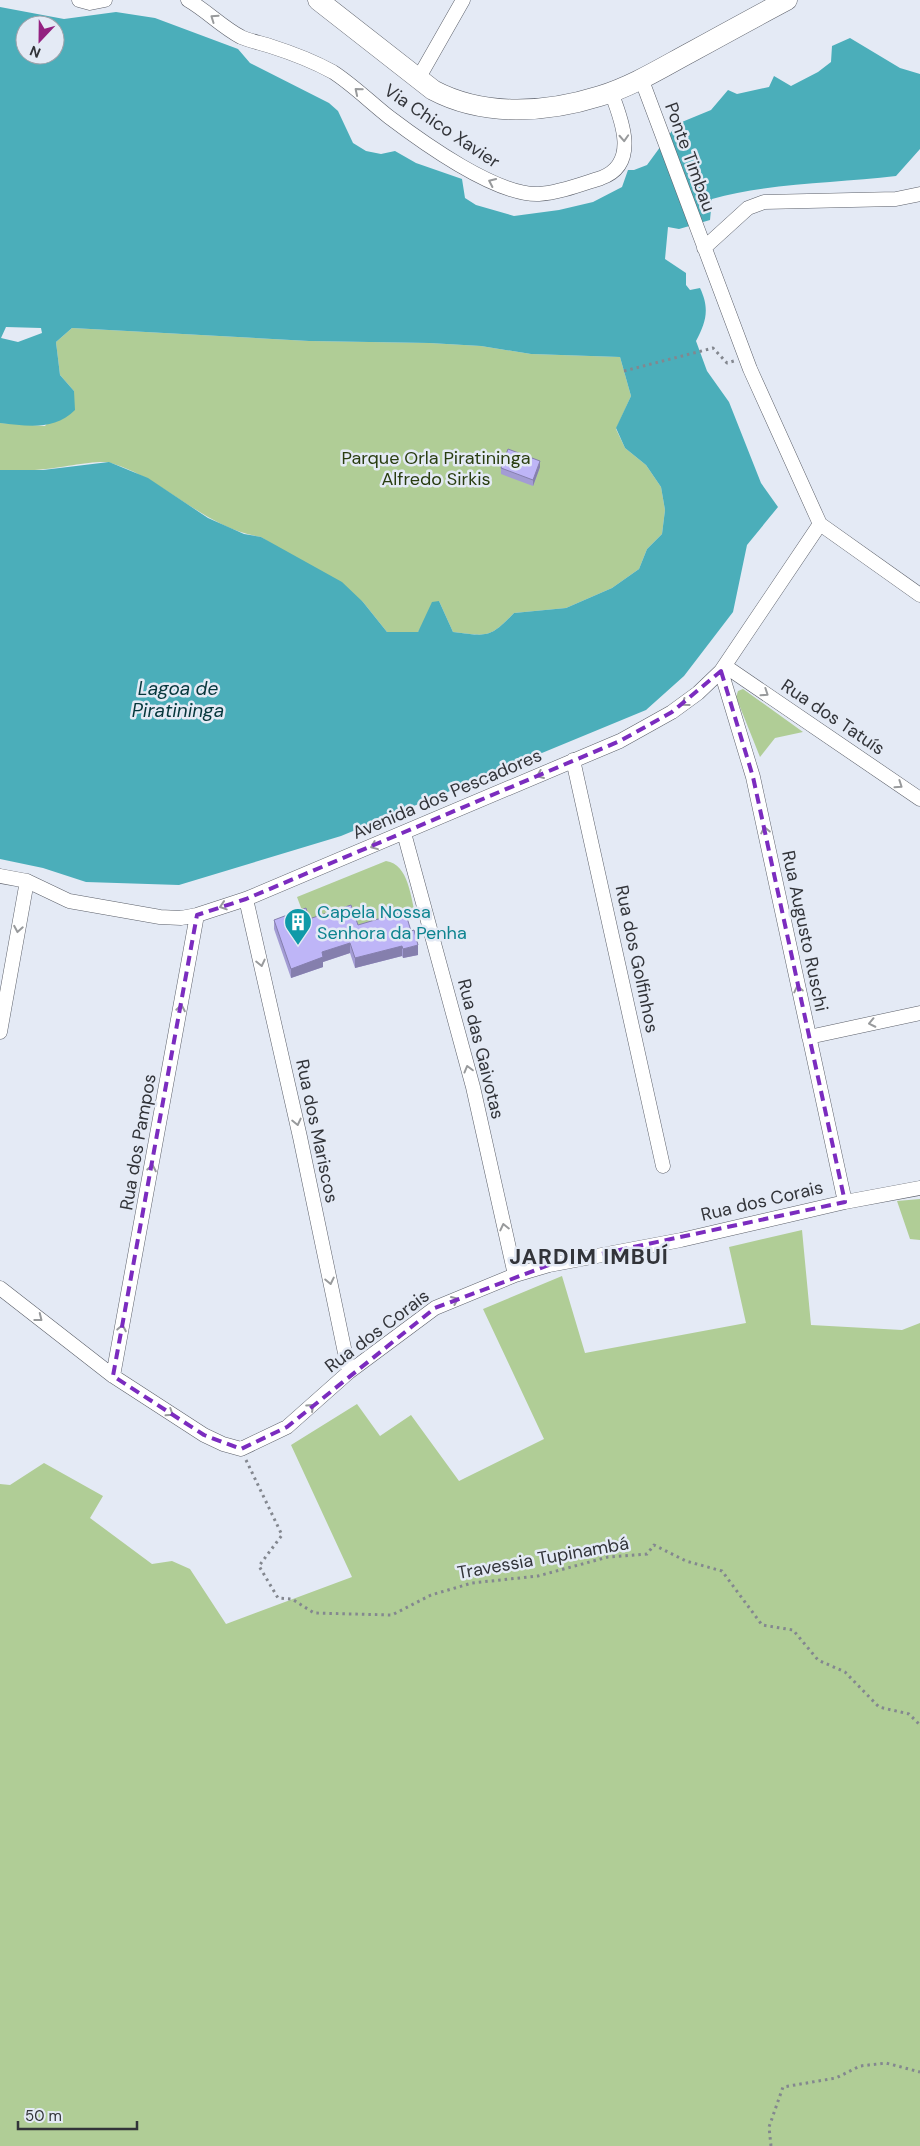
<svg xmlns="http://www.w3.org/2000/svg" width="920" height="2146" font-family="'DM Sans',sans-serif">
<rect width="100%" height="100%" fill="#e4eaf5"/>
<!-- green -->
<path fill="#b0cd96" d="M72,328L309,341L429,343L481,346L531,354L620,357L631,396L616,429L625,448L646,465L661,487L665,510L662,534L647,549L639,569L612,588L566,608L514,613C489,639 488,636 453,632L439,601L418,632H387L363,602L261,537C204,528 165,479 111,463C100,459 60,468 46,469C31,471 15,470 0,470V423L45,426L74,391L60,375L56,342Z
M743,689L803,732L775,738L760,757L736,697L738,691Z
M386,861C409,864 411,899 416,918L405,921L309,929L297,897Z
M920,1199V1240L910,1239L897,1201Z
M802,1230L811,1325L902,1330L920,1323V2146H0V1484L10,1485L44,1463L103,1496L90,1518L152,1564L172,1561L190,1569L226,1624L352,1577L291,1445L357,1404L380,1436L411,1415L459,1481L544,1439L483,1309L562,1276L585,1353L746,1323L729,1247Z"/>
<!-- water -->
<path fill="#4baeba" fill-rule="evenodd" d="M0,7L64,19L116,12L155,18L238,49L250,63L329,103L338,111L353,143L366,151L381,154L395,151L416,163L462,179L465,198L476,205L514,216L559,210L593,202L622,187L628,170H634L647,165L677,124L711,110L728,90L737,94L769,87L774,76L791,86L818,72L831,62L832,46L850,38L900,68L920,74V149L896,176C838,183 767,183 712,199L710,220L679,229L668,227L665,259L686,273V285L690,290L700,288C710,309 706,322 696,341L707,371L729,402L761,483L778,507L747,545L733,612L684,676L646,710L341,836L179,885L86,882L43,868L0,859V470H43L109,462L148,478L208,518L244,534L261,537L342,582L363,602L387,632H418L432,602L439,601L453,632C488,636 489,639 514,613L566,608L612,588L639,569L647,549L662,534L665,510L661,487L646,465L625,448L616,428L631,396L620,357L531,354L481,346L429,343L309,341L72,328L56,342L60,375L74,391L75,410C54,431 27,426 0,423ZM25,25H55V55H25ZM6,327L41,328L42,333L18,342L1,338Z"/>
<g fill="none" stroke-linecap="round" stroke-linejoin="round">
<defs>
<path id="street" d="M79,0L90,3L105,0
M188,0C207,11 222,27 241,37C250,41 261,43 270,46C292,53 313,61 333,72C353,85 370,102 389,117C422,142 497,196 539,194C559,193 582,184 601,178C640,164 621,118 611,92
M641,78L750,369L820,524L920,595
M418,79L463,0
M704,248L748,208L764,202L896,199L920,194
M725,666L920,799
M721,671L753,777L845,1202
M573,760L663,1166
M404,833L473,1087L515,1275
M0,876L27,881L69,901L160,917L181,918L197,915L246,899L620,741L672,712L698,693L721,671L820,524
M246,899L300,1137L349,1372
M0,1032L27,881
M809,1037L920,1013
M0,1288L113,1376L204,1435L223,1444L241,1449L287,1427L349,1372L435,1308L515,1275L549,1265L681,1240L845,1202L920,1188
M113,1376L197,915"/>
<path id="secondary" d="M318,0L433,90C484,117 546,113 600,96C633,86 663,67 693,51C724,34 755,17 787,0"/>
</defs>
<!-- street casing -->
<use href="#street" stroke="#5c606a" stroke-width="15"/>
<!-- secondary casing -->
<use href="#secondary" stroke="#5c606a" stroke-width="21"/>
<!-- path -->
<path stroke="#83878f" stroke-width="3" stroke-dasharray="2.5 4" stroke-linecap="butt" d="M624,371L713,348L727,363L734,361
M246,1460L282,1535L259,1566L278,1598L292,1599L314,1613L392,1615L431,1595L472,1583L538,1576L608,1557L647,1554L654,1545L686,1561L722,1571L762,1625L793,1630L818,1660L845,1672L879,1707L909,1714L920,1725
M771,2146L769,2127L783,2087L836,2078L860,2066L886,2063L920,2072"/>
<!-- street -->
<use href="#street" stroke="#fff" stroke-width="14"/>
<!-- secondary -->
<use href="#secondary" stroke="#fff" stroke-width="20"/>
</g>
<!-- wall -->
<path fill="#a39cd4" d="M540,467L533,486L501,474V468Z
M309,919L358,925L418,955L403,958L402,956L355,968L350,953L323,962V967L291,978L274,929V920Z"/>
<!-- shaded-wall -->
<path fill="#857fad" d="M540,461V467L533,486V480Z
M350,943V953L323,962V967L291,978V969L322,952Z
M418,945V955L403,958V949Z
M402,946V956L355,968V958Z"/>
<!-- building -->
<path fill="#beb5f7" stroke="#857fad" d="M508,449L540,461L533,480L501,468Z
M351,905L358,925L405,911L411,931L414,930L418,945L403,949L402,946L355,958L350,943L322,952L323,957L291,969L274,920L306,908L309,919Z"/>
<!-- one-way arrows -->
<defs><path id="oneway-chevron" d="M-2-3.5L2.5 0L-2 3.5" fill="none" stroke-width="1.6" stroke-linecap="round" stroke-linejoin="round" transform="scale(1.25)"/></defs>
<g stroke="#989a9c">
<use href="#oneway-chevron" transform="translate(214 18) rotate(-145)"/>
<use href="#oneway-chevron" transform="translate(358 91) rotate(-140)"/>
<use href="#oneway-chevron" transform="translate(624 138) rotate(87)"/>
<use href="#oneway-chevron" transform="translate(492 182) rotate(-155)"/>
<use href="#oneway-chevron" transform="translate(765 693) rotate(34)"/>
<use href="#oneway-chevron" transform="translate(685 703) rotate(144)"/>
<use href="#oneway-chevron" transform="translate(540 775) rotate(157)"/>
<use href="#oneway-chevron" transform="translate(899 785) rotate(34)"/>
<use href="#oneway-chevron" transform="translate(765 830) rotate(-102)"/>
<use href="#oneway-chevron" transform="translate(374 846) rotate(158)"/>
<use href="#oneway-chevron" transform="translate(223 906) rotate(162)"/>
<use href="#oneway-chevron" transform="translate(18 929) rotate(100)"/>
<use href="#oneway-chevron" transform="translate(261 963) rotate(77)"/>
<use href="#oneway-chevron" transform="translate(798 989) rotate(-102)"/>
<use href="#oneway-chevron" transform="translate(181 1008) rotate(-80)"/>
<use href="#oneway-chevron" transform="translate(872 1023) rotate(168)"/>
<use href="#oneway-chevron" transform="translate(468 1069) rotate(-105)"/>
<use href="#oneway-chevron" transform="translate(297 1122) rotate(77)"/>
<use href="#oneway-chevron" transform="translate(152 1168) rotate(-79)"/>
<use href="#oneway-chevron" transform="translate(504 1227) rotate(-103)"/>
<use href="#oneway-chevron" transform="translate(330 1281) rotate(78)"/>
<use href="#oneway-chevron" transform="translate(455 1300) rotate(-23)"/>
<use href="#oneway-chevron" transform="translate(39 1318) rotate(38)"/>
<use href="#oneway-chevron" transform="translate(122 1328) rotate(-79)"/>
<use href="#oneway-chevron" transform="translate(311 1407) rotate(-42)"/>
<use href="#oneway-chevron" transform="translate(170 1413) rotate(33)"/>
</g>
<!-- marked area -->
<path fill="none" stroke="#7b2cbf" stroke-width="4" stroke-dasharray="10 6" stroke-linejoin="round" d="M721,671L753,777L845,1202L549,1265L435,1308L287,1427L241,1449L204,1435L113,1376L197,915L246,899L620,741L672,712Z"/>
<!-- icons -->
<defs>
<symbol id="building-pin" viewBox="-11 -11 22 30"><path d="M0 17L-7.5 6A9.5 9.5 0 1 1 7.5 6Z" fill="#0f9aa8" stroke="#e4eaf5"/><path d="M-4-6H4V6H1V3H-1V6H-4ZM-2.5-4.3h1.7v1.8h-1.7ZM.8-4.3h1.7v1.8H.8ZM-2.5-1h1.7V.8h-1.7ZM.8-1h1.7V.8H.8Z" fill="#fff"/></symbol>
</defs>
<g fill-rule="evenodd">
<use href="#building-pin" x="282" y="906" width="32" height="43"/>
</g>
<g text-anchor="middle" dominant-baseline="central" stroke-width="5" stroke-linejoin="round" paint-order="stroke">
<!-- street labels -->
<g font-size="18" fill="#323439" stroke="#e4eaf5">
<text transform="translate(442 126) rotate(34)">Via Chico Xavier</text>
<text transform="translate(690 157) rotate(70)">Ponte Timbau</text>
<text transform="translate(833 717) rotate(34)">Rua dos Tatuís</text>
<text transform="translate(447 794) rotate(-23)">Avenida dos Pescadores</text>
<text transform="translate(805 931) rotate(78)">Rua Augusto Ruschi</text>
<text transform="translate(637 959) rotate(78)">Rua dos Golfinhos</text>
<text transform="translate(481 1049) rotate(76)">Rua das Gaivotas</text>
<text transform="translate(317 1131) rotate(78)">Rua dos Mariscos</text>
<text transform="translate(138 1142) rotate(-80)">Rua dos Pampos</text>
<text transform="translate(762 1201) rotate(-13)">Rua dos Corais</text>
<text transform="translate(377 1331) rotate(-37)">Rua dos Corais</text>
<text transform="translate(543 1558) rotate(-10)">Travessia Tupinambá</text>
</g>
<!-- park labels -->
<g font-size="18" fill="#293d10" stroke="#e4eaf5">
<text x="436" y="458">Parque Orla Piratininga<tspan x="436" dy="21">Alfredo Sirkis</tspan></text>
</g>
<!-- culture labels -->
<g font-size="18" fill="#0d838f" stroke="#e4eaf5" text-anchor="start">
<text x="317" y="912">Capela Nossa<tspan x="317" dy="21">Senhora da Penha</tspan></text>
</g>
<!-- water labels -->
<g font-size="19" font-style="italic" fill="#06373c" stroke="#e4eaf5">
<text x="178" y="688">Lagoa de<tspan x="178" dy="22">Piratininga</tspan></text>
</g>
<!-- district labels -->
<g font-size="22" font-weight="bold" letter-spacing="1" fill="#323439" stroke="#e4eaf5">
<text x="589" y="1256">JARDIM IMBUÍ</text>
</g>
</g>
<!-- north arrow -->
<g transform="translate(40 40) rotate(202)"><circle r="24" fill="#e4eaf5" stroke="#9da1aa"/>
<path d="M0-4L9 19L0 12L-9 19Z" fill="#932181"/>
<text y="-8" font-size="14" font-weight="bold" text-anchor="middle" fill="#323439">N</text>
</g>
<!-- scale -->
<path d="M18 2121v8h119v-8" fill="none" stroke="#323439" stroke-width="2.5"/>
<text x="25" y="2121" font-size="15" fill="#323439" stroke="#e4eaf5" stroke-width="4" paint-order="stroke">50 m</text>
</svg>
